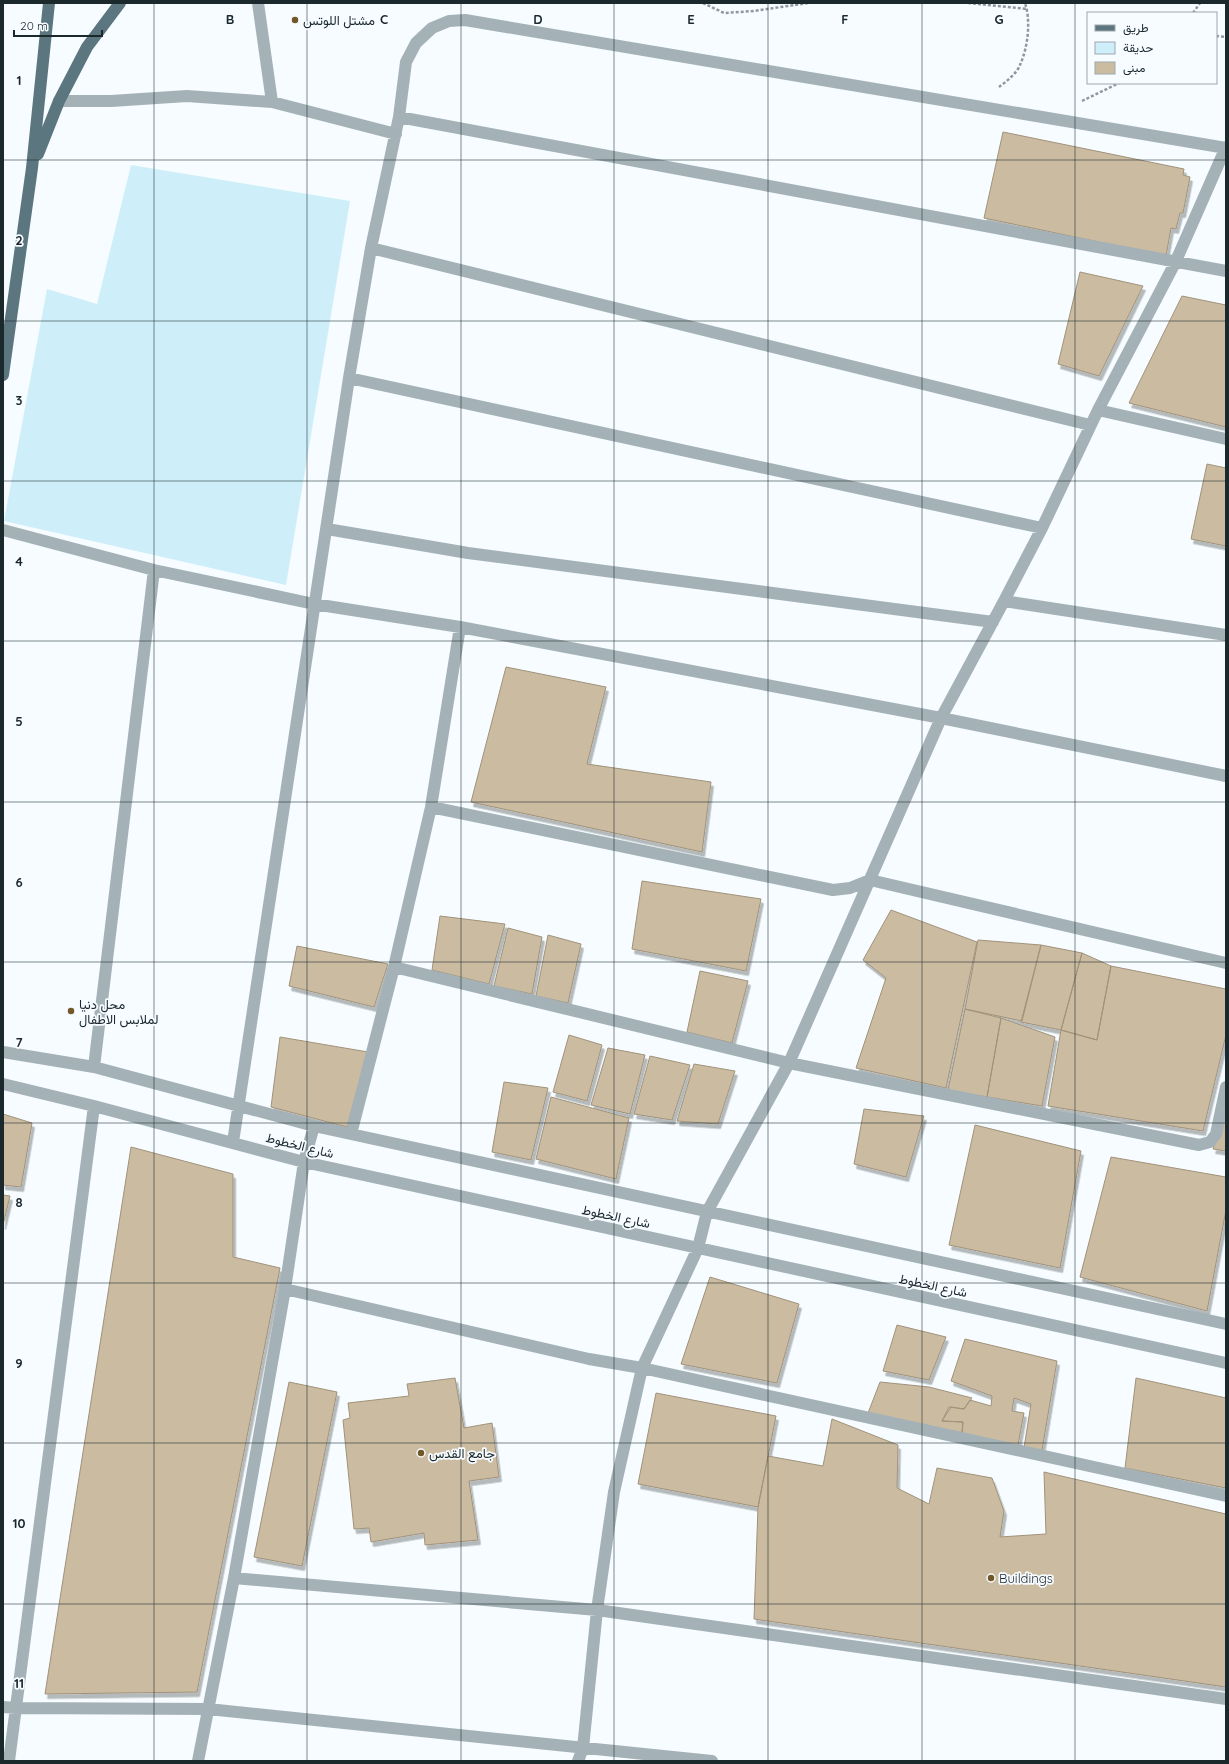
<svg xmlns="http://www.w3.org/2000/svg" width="1229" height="1764" font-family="Quicksand,Vazirmatn,sans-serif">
<defs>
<filter id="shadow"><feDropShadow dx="2.5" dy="4.5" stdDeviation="0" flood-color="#0004"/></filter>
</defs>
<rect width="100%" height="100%" fill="#f6fcff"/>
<!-- green -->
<path fill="#ceeffa" d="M131,165L350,201L286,585L4,521L47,289L97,304Z"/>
<!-- building -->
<path fill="#cabba1" stroke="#a1927a" filter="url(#shadow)" d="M1003,132L1184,169L1183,175L1190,177L1183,213H1180L1176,229L1171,228L1166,256L984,218Z
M1080,272L1143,286L1099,376L1058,364Z
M1182,296L1226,305V427L1129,403Z
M1207,464L1226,468V546L1191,539Z
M506,667L606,687L587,764L711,782L702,852L471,802Z
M642,881L761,899L746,971L632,949Z
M891,910L977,942L946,1088L856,1068L886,978L863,960Z
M440,916L505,924L489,984L432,970Z
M508,928L542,937L532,994L494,986Z
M548,935L581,944L568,1003L536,996Z
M978,940L1041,945L1022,1021L965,1009Z
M1041,945L1082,953L1061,1030L1021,1022Z
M297,946L388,964L374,1007L289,986Z
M1082,953L1111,966L1097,1040L1061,1030Z
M1111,966L1226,989V1035L1203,1131L1048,1106L1061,1030L1097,1040Z
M700,971L748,981L732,1043L687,1032Z
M965,1009L1001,1018L987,1097L948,1090Z
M1001,1018L1055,1037L1042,1106L987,1097Z
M569,1035L602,1045L587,1101L553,1092Z
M280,1037L368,1052L347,1127L271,1107Z
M608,1048L645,1055L630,1114L591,1105Z
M650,1056L690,1065L672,1120L634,1114Z
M694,1064L735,1071L718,1124L677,1121Z
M504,1082L548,1088L531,1160L492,1152Z
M551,1097L629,1118L616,1179L536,1159Z
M864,1109L924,1116L906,1177L854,1164Z
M3,1114L32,1123L21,1187L3,1185Z
M1226,1114V1151L1213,1149Z
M975,1125L1081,1151L1060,1268L949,1245Z
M131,1147L233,1174V1257L280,1268L197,1692L45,1694Z
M1111,1157L1226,1177V1210L1207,1311L1080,1277Z
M3,1195L10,1196L3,1225Z
M710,1277L799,1304L777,1383L681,1364Z
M897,1325L946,1337L929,1380L883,1371Z
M965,1339L1057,1361L1042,1450L1024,1448L1031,1404L1014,1398L1012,1411L1024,1413L1017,1450L962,1433L963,1422L942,1421L951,1407L964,1409L970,1400L991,1406L992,1396L951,1381Z
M455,1378L464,1428L492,1423L499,1477L469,1481L478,1540L425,1545L424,1533L371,1542L369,1528L354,1529L343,1420L350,1418L348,1403L409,1396L407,1384Z
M1136,1378L1226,1398V1488L1125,1468Z
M289,1382L337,1392L302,1566L254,1557Z
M880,1382L929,1387L972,1398L964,1409L949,1407L942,1421L963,1422L962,1433L868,1413Z
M656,1393L776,1416L758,1507L638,1484Z
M832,1419L898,1445L897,1488L929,1504L937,1468L992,1478L1004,1511L1000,1537L1046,1534L1044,1472L1226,1514V1687L754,1619L758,1507L768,1456L823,1466Z"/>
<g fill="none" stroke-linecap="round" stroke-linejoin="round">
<!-- path -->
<path stroke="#8f989c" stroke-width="2.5" stroke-dasharray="3 2" stroke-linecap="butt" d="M703,3L724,13L754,11L808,3
M968,3L1027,9
M1193,13L1200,3
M1216,36L1226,37
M999,87C1006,82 1017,73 1020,65C1028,47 1031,21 1025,3
M1082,101L1119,83"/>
<!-- street -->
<path stroke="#a4b2b7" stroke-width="12" d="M258,3L272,102
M59,101H111L187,96L272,102L396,134
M399,117L1226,271
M371,248L1090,425
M349,378L1042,528
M1098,410L1226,439
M327,529L468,553L993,622
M3,530L154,570L314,604L460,627L941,718L1226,776
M1004,601L1226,635
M431,807L833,890L850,888L870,880L1226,963
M394,967L789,1063L1199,1145L1210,1142L1216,1134L1226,1087
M3,1052L94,1067L314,1126L1226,1324
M94,1067L154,570
M3,1084L94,1106L304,1162L1226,1363
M351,1134L394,967L431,807L460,627
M233,1142L349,378L371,248L399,117L406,62L416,43L432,28L449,21L465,20L1226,148
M285,1289L589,1359L642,1368L1226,1496
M234,1578L597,1610L1226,1699
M3,1707L16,1708L208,1709L712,1761
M9,1761L94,1106
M198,1761L234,1578L285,1289L304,1162L314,1126
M578,1761L583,1748L597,1610L614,1492L642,1368L698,1248L707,1212L789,1063L941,718L1004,601L1042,528L1098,410L1175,263L1226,147"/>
<!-- primary -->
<path stroke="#5c767f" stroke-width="12" d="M38,154L59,101L87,47L120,3
M3,375L32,168L49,3"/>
</g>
<!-- grid -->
<path fill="none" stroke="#1b282c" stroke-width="1" stroke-opacity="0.55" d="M154,3V1761M307,3V1761M461,3V1761M614,3V1761M768,3V1761M922,3V1761M1075,3V1761M3,160H1226M3,321H1226M3,481H1226M3,641H1226M3,802H1226M3,962H1226M3,1123H1226M3,1283H1226M3,1443H1226M3,1604H1226"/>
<!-- markers -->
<g fill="#715729" stroke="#f6fcff" stroke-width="1.5">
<circle cx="295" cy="20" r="4"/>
<circle cx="71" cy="1011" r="4"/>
<circle cx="421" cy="1453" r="4"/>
<circle cx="991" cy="1578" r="4"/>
</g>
<g text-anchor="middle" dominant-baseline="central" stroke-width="3.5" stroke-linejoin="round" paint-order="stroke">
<!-- poi labels -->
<g font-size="13" fill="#1b282c" stroke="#f6fcff" text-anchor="start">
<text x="303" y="20">مشتل اللوتس</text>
<text x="79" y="1004">محل دنيا<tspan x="79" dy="15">لملابس الاطفال</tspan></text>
<text x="429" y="1453">جامع القدس</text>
<text x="999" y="1578">Buildings</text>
</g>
<!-- street labels -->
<g font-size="13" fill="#1b282c" stroke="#f6fcff">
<text transform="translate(300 1145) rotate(14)">شارع الخطوط</text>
<text transform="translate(616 1216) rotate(12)">شارع الخطوط</text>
<text transform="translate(933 1285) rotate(12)">شارع الخطوط</text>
</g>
</g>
<g font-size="13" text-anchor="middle" font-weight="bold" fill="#1b282c" stroke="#f6fcff" stroke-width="3.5" stroke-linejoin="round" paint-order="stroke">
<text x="230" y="24">B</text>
<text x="384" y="24">C</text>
<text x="538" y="24">D</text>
<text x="691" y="24">E</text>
<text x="845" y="24">F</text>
<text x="999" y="24">G</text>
<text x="19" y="85">1</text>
<text x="19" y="245">2</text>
<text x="19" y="405">3</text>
<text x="19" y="566">4</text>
<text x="19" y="726">5</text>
<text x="19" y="887">6</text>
<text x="19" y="1047">7</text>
<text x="19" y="1207">8</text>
<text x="19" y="1368">9</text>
<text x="19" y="1528">10</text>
<text x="19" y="1688">11</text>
</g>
<!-- border -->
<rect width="1229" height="1764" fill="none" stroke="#1b282c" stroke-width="8"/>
<!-- legend -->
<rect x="1087" y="12" width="130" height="72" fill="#f6fcff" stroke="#9ea7ab"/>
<rect x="1095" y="25" width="20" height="6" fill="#5c767f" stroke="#9ea7ab"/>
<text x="1123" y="32" font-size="12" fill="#1b282c">طريق</text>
<rect x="1095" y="42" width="20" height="12" fill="#ceeffa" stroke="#9ea7ab"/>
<text x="1123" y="52" font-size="12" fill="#1b282c">حديقة</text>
<rect x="1095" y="62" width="20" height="12" fill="#cabba1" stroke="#9ea7ab"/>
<text x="1123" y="72" font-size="12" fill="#1b282c">مبنى</text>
<!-- scale -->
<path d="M14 30v6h88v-6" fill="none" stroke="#1b282c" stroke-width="2"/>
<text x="20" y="30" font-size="12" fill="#1b282c" stroke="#f6fcff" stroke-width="3" paint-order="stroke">20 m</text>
</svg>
